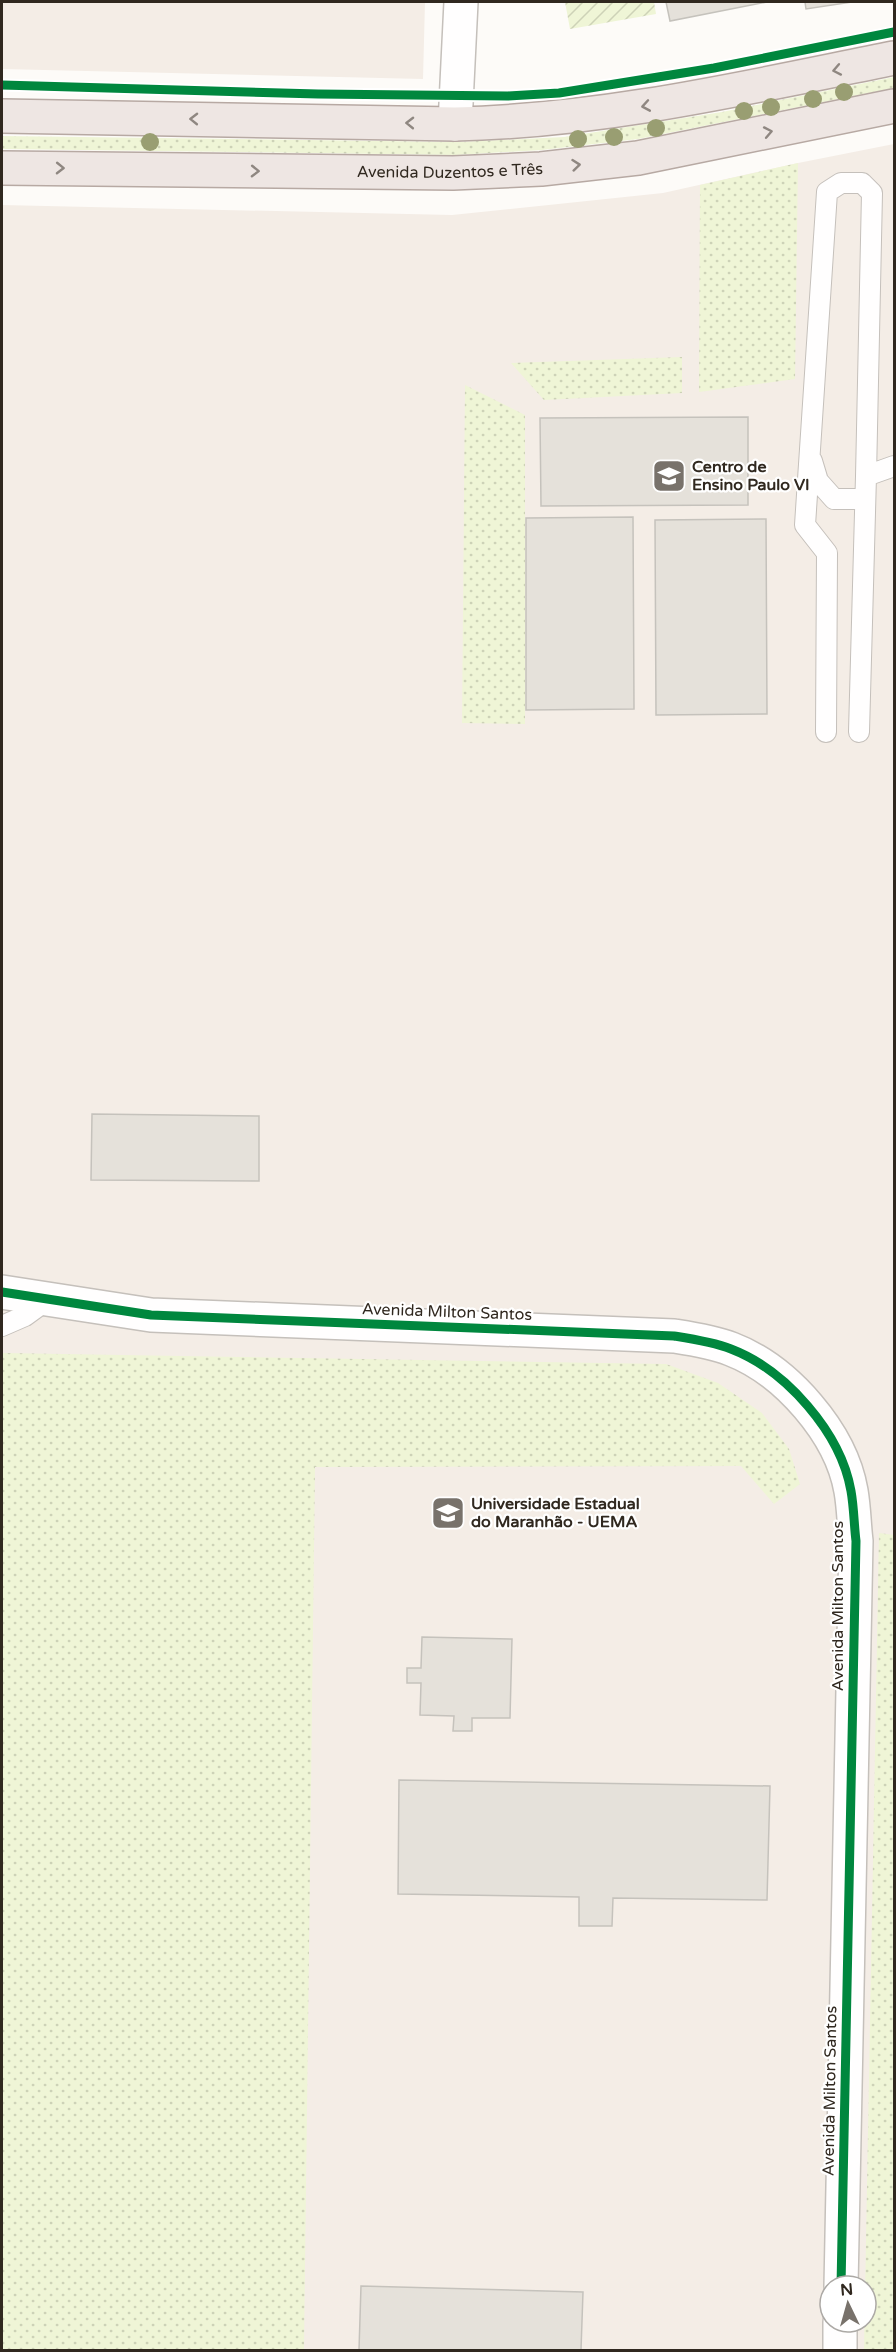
<svg xmlns="http://www.w3.org/2000/svg" width="896" height="2352" font-family="'Varela Round',sans-serif">
<defs>
<pattern id="grass-dots" width="8" height="8" patternUnits="userSpaceOnUse" patternTransform="scale(1.5)"><rect width="8" height="8" fill="#eff5d6"/><path d="M2 2h.1M6 6h.1" fill="none" stroke="#cdd2b7" stroke-width="1.8" stroke-linecap="round"/></pattern>
<pattern id="garden-furrows" width="10" height="10" patternUnits="userSpaceOnUse" patternTransform="scale(1.5)"><rect width="10" height="10" fill="#eff5d6"/><path d="M-1 1l2-2M0 10L10 0M9 11l2-2" fill="none" stroke="#cdd2b7"/></pattern>
</defs>
<rect width="100%" height="100%" fill="#fdfbf8"/>
<!-- built -->
<path fill="#f4ede6" fill-rule="evenodd" d="M2,2H425L423,79L2,69Z
M894,144V2350H2V205L452,215L663,193L798,163ZM830,2286H866V2322H830Z"/>
<!-- grass -->
<path fill="url(#grass-dots)" d="M894,77V88L638,139L542,150L455,155L2,149V136L458,142L564,137L722,112Z
M798,163L795,379L699,392L700,185Z
M682,357V393L544,400L511,363Z
M465,385L525,415V724L462,723Z
M2,1353L666,1364L718,1383L762,1413L789,1449L800,1484L774,1504L741,1466L315,1467L304,2350H2Z
M879,1533L894,1535V2350H864Z"/>
<!-- garden -->
<path fill="url(#garden-furrows)" d="M565,2H654L656,14L570,29Z"/>
<!-- building -->
<path fill="#e5e1da" stroke="#c5c2bc" stroke-width="1.5" d="M666,2H767L670,21Z
M805,2H852L806,9Z
M748,417V505L541,506L540,418Z
M633,517L634,709L526,710V518Z
M766,519L767,714L656,715L655,520Z
M92,1114L259,1116V1181L91,1180Z
M422,1637L512,1639L510,1718H472V1731H453L454,1716L420,1715L421,1683H407V1668H421Z
M399,1780L770,1786L767,1900L613,1898L612,1926H579V1897L398,1894Z
M361,2286L583,2292L581,2350H359Z"/>
<g fill="none" stroke-linecap="round" stroke-linejoin="round">
<defs>
<path id="service" d="M812,461L818,481L834,499H865
M826,732L827,553L805,525L827,192L841,183H862L872,193L866,476L894,466
M859,732L866,476
M2,1326L25,1316L47,1300"/>
<path id="minor" d="M455,124L461,2
M2,1292L151,1315L674,1336C693,1339 713,1342 731,1349C786,1370 841,1433 851,1491C854,1508 854,1525 856,1541L841,2286
M840,2350V2322"/>
<g id="primary">
<path d="M2,116L455,124C604,121 749,87 894,58"/>
<path id="s1" d="M2,168L453,173L541,169L638,158L894,106"/>
</g>
</defs>
<!-- service casing -->
<use href="#service" stroke="#c5c0bb" stroke-width="22"/>
<!-- minor casing -->
<use href="#minor" stroke="#c5c0bb" stroke-width="36"/>
<!-- primary casing -->
<use href="#primary" stroke="#b7a9a3" stroke-width="36"/>
<!-- service -->
<use href="#service" stroke="#fffefe" stroke-width="20"/>
<!-- minor -->
<use href="#minor" stroke="#fffefe" stroke-width="33"/>
<!-- primary -->
<use href="#primary" stroke="#eee6e3" stroke-width="33"/>
<defs>
<path id="cycleway" d="M2,85L318,94L508,96L559,93L714,68L894,32
M2,1292L151,1315L674,1336C693,1339 713,1342 731,1349C786,1370 841,1433 851,1491C854,1508 854,1525 856,1541L841,2286"/>
</defs>
<!-- cycleway casing -->
<use href="#cycleway" stroke="#fff" stroke-width="13"/>
<!-- cycleway -->
<use href="#cycleway" stroke="#00873e" stroke-width="9"/>
</g>
<!-- trees -->
<g fill="#999e72">
<circle cx="844" cy="92" r="9"/>
<circle cx="813" cy="99" r="9"/>
<circle cx="771" cy="107" r="9"/>
<circle cx="744" cy="111" r="9"/>
<circle cx="656" cy="128" r="9"/>
<circle cx="614" cy="137" r="9"/>
<circle cx="578" cy="139" r="9"/>
<circle cx="150" cy="142" r="9"/>
</g>
<!-- one-way arrows -->
<defs><path id="oneway-chevron" d="M-2-3.5L2.5 0L-2 3.5" fill="none" stroke-width="1.6" stroke-linecap="round" stroke-linejoin="round" transform="scale(1.5)"/></defs>
<g stroke="#8f8781">
<use href="#oneway-chevron" transform="translate(837 70) rotate(169)"/>
<use href="#oneway-chevron" transform="translate(646 106) rotate(170)"/>
<use href="#oneway-chevron" transform="translate(194 119) rotate(-179)"/>
<use href="#oneway-chevron" transform="translate(410 123) rotate(-179)"/>
<use href="#oneway-chevron" transform="translate(768 132) rotate(-11)"/>
<use href="#oneway-chevron" transform="translate(576 165) rotate(-6)"/>
<use href="#oneway-chevron" transform="translate(60 168) rotate(1)"/>
<use href="#oneway-chevron" transform="translate(255 171) rotate(1)"/>
</g>
<!-- icons -->
<defs>
<symbol id="school-square" viewBox="-11 -11 22 22"><rect x="-9" y="-9" width="18" height="18" rx="4" fill="#78726b" stroke="#fff"/><path d="M0-5L7-2L0 1L-7-2ZM-4 1L0 2.5L4 1V4Q0 6-4 4Z" fill="#fff"/></symbol>
<symbol id="university-square" viewBox="-11 -11 22 22"><rect x="-9" y="-9" width="18" height="18" rx="4" fill="#78726b" stroke="#fff"/><path d="M0-5L7-2L0 1L-7-2ZM-4 1L0 2.5L4 1V4Q0 6-4 4Z" fill="#fff"/></symbol>
</defs>
<g fill-rule="evenodd">
<use href="#school-square" x="650" y="457" width="38" height="38"/>
<use href="#university-square" x="429" y="1494" width="38" height="38"/>
</g>
<g text-anchor="middle" dominant-baseline="central" stroke-width="4.5" stroke-linejoin="round" paint-order="stroke">
<!-- street labels -->
<g font-size="16" fill="#30281f" stroke="#fff">
<text stroke="none"><textPath href="#s1" startOffset="448">Avenida Duzentos e Três</textPath></text>
<text transform="translate(447 1312) rotate(2)">Avenida Milton Santos</text>
<text transform="translate(838 1606) rotate(-90)">Avenida Milton Santos</text>
<text transform="translate(830 2091) rotate(-89)">Avenida Milton Santos</text>
</g>
<!-- poi labels -->
<g font-size="16" font-weight="bold" fill="#30281f" stroke="#fff" text-anchor="start">
<text x="692" y="467">Centro de<tspan x="692" dy="18">Ensino Paulo VI</tspan></text>
<text x="471" y="1504">Universidade Estadual<tspan x="471" dy="18">do Maranhão - UEMA</tspan></text>
</g>
</g>
<!-- border -->
<rect width="896" height="2352" fill="none" stroke="#30281f" stroke-width="6"/>
<!-- north arrow -->
<g transform="translate(848 2304) rotate(355)"><circle r="28" fill="#ffffff" stroke="#aca9a5" stroke-width="1.5"/>
<path d="M0-4.5L10 22L0 15L-10 22Z" fill="#78726b"/>
<text y="-9" font-size="16" font-weight="bold" text-anchor="middle" fill="#30281f">N</text>
</g>
</svg>
